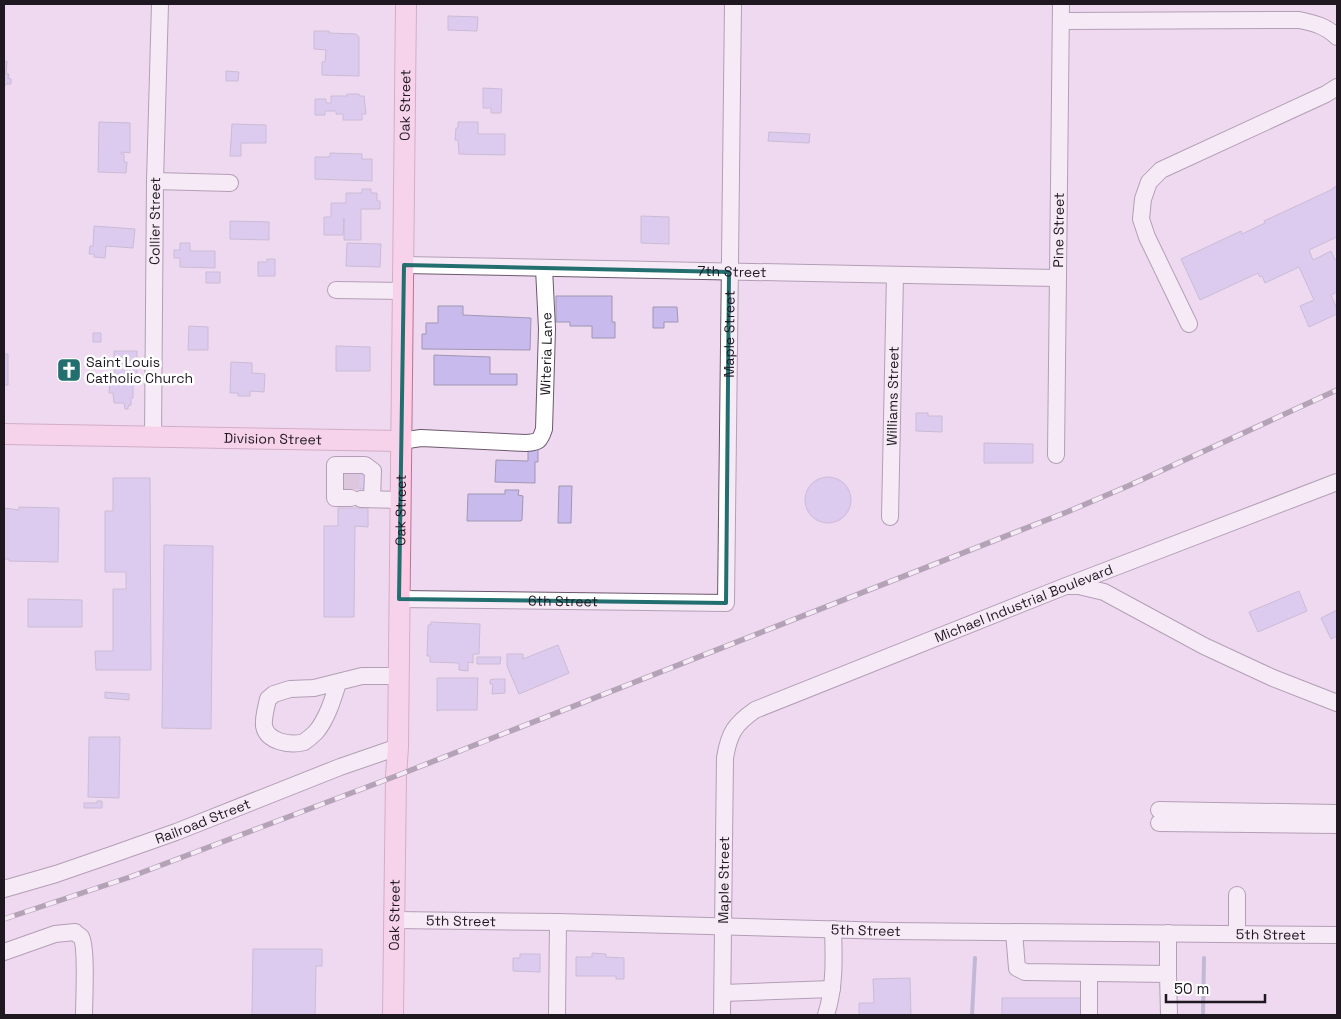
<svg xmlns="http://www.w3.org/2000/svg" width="1341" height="1019" font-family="'Space Grotesk',sans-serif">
<rect width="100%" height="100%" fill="#efd9f1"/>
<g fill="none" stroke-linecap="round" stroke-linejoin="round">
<!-- stream -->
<path stroke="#8991b7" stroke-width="4" d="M972,1015L975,958
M1203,1015L1204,958"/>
</g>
<!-- building -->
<path fill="#c8baed" stroke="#9e97b2" d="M448,16L478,17L477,31L448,30Z
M314,31H329V33L356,34L359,37V76L322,75V62H325L326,50L314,49Z
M4,61H7L6,74H9L8,78L11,79V84H6V85H4Z
M226,71L239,72L238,81H226Z
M483,88L502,89L501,113H491V108H483Z
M347,94H359V96H364L366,114H362V120H343V114H336V111H325V115H315V99H326V103H331V96H347Z
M99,122L130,123V153L121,152V154H124V162H127L126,173L98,172Z
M458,122H478V134H505V155L459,154L458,140H455L456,128H458Z
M232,124L266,125V143H241V156H230Z
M769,132L810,134L809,143L768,141Z
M330,153L362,154V159H372V181L315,179V157H330Z
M1337,186V237L1309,250L1313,260L1331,251L1335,260L1337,259V292L1331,295L1337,309V314L1309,327L1300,306L1314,300L1299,267L1265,283L1262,276L1260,277L1258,273L1200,300L1181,259L1241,231L1242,234L1265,223L1264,221L1333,189V188Z
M362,189H371V193H377V201H380V209H361V240H344V218L343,235H324V217H331V203H346V193H362Z
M641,216L669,217V244L641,243Z
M230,221L269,222V240L230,239Z
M94,226L135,229L133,248L106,246L105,258L94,257V254H89L90,246H93Z
M180,243H190V251H215V268L180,267V258H174V250H180Z
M347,243L381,244L380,267L346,266Z
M267,259H275V276H258V262H267Z
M206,272H220V283H206Z
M556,296H612V322H615V338H592V326H570V322H556Z
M438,306H463V315L531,318L530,350L422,349V334H426V323H438Z
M653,307H677L678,322H664V328H653Z
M189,326L208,327V350H188Z
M93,333H101V342H93Z
M336,346L370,347V371H336Z
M114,351H137V374H133V398H131V405L128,406V409H125L124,403H114L113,393H109L110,380H114Z
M4,354H8V385H4Z
M434,355L490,357V374H517V385H434Z
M231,362L252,363V373L265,374L264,392L250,391V396H238V393H230Z
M916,413H928V416H942V432L916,431Z
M984,443L1033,444V463H984Z
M528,448H538V462H535V483L495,482L496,460L528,461Z
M337,473L368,474V489L336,488Z
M805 500a23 23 0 1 1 46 0a23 23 0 1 1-46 0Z
M113,478H150L151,670H96L95,651H113V589H126V572H105V511H113Z
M559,486H572L571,523H558Z
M505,490H519L518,495L523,496L522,520L521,521H467L468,494H505Z
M19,507L59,508L58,562L9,561V559H4V508L19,510Z
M338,508H368V527L355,526L354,617H324V526H338Z
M164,545L213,546L211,729L162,728Z
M1299,591L1307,611L1258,632L1249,612Z
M28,599L82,600V627H28Z
M1337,610V636L1331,639L1321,618Z
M431,622L480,624L479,654H473V663L468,662V671L459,670V663L430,662V656H427L428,625H431Z
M558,645L569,673L519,694L507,666V654H523V659Z
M477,657H501L500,664H477Z
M437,678H478L477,710H441L437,711Z
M493,679H505V693L492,694L493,684H490V680Z
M105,692L129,694V700L105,698Z
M89,737H120L119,798L88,797Z
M97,801H102V808H84V803H97Z
M253,949H322V966H316L315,1015H252Z
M592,953L606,954V957L624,958V979H616V976H576V957H592Z
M520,954H540V972L513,971V958H520Z
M910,978L911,1015H859V1003H874L873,979Z
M1002,998H1082V1015H1002Z"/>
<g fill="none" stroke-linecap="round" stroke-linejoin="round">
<!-- minor-tunnel -->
<path stroke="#c5b2c7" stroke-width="16" stroke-dasharray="16 8" stroke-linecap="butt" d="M351,489L352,474"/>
<defs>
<g id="minor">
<path d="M1061,21L1299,20C1314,23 1326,26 1337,37"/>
<path d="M155,181L230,183"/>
<path id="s1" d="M404,265L1058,278"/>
<path d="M336,290L403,291"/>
<path d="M1189,324L1147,237L1141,219L1143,199L1149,182L1161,170L1326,94L1337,87"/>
<path id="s2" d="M153,437L155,181L160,4"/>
<path id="s3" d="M401,441L421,438L526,443C539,442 540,441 544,429L547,329L544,268"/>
<path id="s4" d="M1056,455L1061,4"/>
<path d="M351,498H335V465H365L373,471L372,499"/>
<path d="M361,499L400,500"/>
<path id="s5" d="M890,517L895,275"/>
<path d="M1068,586H1079L1104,592L1204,646L1273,678L1337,703"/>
<path id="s6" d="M399,599L726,603L733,4"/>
<path d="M338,683C333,699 327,719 316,732C313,735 307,740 304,742C291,746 267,742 264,726C263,718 266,708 268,699L274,694L290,689L314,688L362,676H399"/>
<path d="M1159,810L1337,813"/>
<path d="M1159,823L1337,825"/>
<path id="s7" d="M4,889L56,874L111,855L176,832L340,767L398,747"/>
<path id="s8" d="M395,920L558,922L892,931L1337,935"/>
<path d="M1014,932L1017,968L1025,972L1168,974L1169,1015"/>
<path d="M1168,933V974"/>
<path d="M1237,934V895"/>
<path d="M4,952L55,934L75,932C75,933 80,936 81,937C87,946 84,1002 84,1015"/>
<path d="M1089,973V1015"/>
<path d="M723,993L832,989"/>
<path d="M557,1015L558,922"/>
<path id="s9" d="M722,1015L725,758C729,733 735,724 755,710L1066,586L1337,482"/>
<path d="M826,1015C835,987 834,959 833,929"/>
</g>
<g id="major">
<path id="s10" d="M4,434L401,441"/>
<path id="s11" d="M393,1015L396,776L398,747L406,4"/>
</g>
</defs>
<!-- minor casing -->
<use href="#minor" stroke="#6b586d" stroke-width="18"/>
<!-- major casing -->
<use href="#major" stroke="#b17795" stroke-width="22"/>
<!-- minor -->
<use href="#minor" stroke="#fff" stroke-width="16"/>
<!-- major -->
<use href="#major" stroke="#ffcce5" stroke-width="20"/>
<defs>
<path id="rail" d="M4,919L130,877L396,776L1067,512L1128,486L1337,390"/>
</defs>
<!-- rail casing -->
<use href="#rail" stroke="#6e6270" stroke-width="5.5"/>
<!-- rail -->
<use href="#rail" stroke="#fff" stroke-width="4" stroke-dasharray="11" stroke-linecap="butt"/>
</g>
<!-- marked area -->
<path d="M0 0H1341V1019H0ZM404,265L729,272L726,603L399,599Z" fill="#efd9f1" fill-opacity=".55" fill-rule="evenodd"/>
<path fill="none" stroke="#236f6f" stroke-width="4" stroke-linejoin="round" d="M404,265L729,272L726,603L399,599Z"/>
<!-- icons -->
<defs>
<symbol id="church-square" viewBox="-11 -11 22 22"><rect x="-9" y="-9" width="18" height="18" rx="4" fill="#236f6f" stroke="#fff"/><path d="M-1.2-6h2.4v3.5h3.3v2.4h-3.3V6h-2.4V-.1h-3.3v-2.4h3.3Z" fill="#fff"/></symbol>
</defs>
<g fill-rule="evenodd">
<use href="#church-square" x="55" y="356" width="28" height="28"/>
</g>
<g text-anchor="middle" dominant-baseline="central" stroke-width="5" stroke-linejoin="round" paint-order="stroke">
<!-- street labels -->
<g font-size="14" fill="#1f1820" stroke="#fff">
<text stroke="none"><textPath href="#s11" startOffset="910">Oak Street</textPath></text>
<text stroke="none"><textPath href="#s2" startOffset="216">Collier Street</textPath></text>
<text stroke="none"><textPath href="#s4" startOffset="225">Pine Street</textPath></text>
<text stroke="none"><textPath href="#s1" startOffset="328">7th Street</textPath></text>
<text stroke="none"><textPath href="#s6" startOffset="596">Maple Street</textPath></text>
<text stroke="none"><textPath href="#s3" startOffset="226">Witeria Lane</textPath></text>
<text stroke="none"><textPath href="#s5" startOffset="121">Williams Street</textPath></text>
<text stroke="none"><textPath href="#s10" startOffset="269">Division Street</textPath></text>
<text stroke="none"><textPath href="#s11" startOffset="505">Oak Street</textPath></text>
<text stroke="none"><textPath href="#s6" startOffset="164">6th Street</textPath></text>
<text stroke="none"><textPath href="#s9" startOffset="605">Michael Industrial Boulevard</textPath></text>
<text stroke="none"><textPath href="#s7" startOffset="210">Railroad Street</textPath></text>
<text stroke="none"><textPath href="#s9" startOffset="135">Maple Street</textPath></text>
<text stroke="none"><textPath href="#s11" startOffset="100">Oak Street</textPath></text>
<text stroke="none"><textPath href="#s8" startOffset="66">5th Street</textPath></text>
<text stroke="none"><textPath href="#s8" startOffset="471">5th Street</textPath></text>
<text stroke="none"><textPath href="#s8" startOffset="876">5th Street</textPath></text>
</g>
<!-- poi labels -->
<g font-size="14" fill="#1f1820" stroke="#fff" text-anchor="start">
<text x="86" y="362">Saint Louis<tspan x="86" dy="16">Catholic Church</tspan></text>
</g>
</g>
<!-- border -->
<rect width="1341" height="1019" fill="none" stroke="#1f1820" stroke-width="10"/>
<!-- scale -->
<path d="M1166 994v8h99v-8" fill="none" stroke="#1f1820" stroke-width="2.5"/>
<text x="1174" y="994" font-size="15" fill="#1f1820" stroke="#ffffff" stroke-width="4" paint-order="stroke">50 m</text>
</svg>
